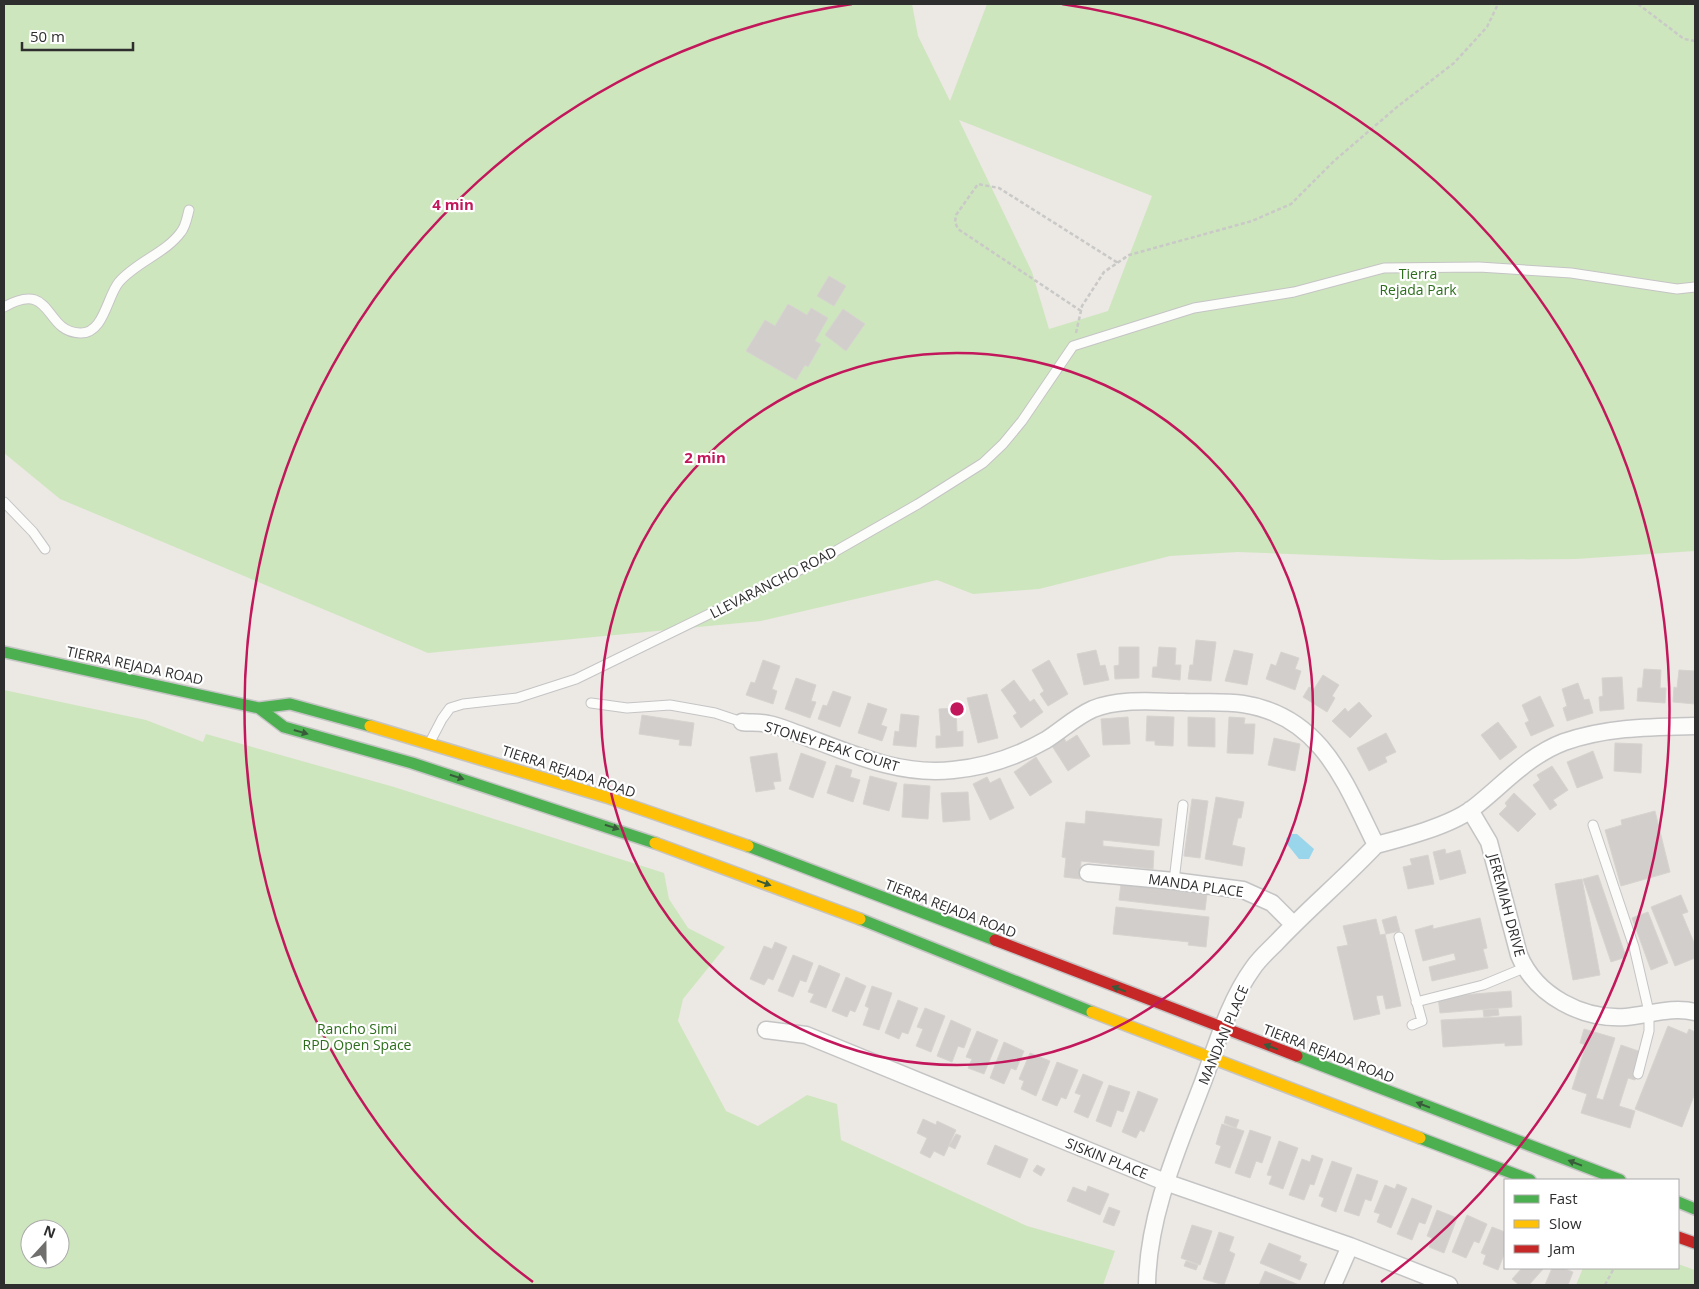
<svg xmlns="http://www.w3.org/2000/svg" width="1699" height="1289" font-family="'Open Sans',sans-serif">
<rect width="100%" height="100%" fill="#ece8e4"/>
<!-- green -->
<path fill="#cee6be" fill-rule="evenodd" d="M4,4H912L918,36L950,101L987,4H1695V551L1576,559L1441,560L1238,552L1170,556L1039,589L973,594L937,580L761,621L428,653L60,499L4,453ZM959,120L1152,196L1108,311L1049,329L1032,272Z
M4,690L146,720L203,742L206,734L394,787L664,873L669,899L688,928L725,947L683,999L678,1021L726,1111L758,1126L807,1095L837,1104L841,1140L1027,1226L1115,1251L1103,1285H4ZM30,1229H60V1259H30Z
M1678,1264L1695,1270V1285H1576L1583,1268H1678Z"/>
<!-- water -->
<path fill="#99d6ec" d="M1290,834H1297L1314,849L1309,859H1299L1287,844L1286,839Z"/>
<!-- building -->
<path fill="#d1cecb" stroke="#d7d4d0" d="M829,276L846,286L834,306L817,296Z
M788,304L807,315L811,308L828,318L815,341L821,344L808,367L805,365L796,380L746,351L765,320L775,326Z
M843,309L865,324L846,351L825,335Z
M1196,640L1216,642L1211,681L1188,679L1190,665H1193Z
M1119,647H1139V678L1115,679L1114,666L1119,665Z
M1159,647L1176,648L1175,665H1181L1180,680L1152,677L1153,667H1157Z
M1096,650L1100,666L1105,665L1109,680L1084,685L1077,654Z
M1234,650L1253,654L1247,685L1225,681Z
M1281,652L1299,658L1295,669L1301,671L1295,690L1266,679L1271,664L1276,666Z
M763,660L780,666L772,689L777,691L773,704L746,695L751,682L755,683Z
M1049,660L1068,694L1048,706L1040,694L1044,691L1032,670Z
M1644,669L1661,670L1660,688H1666L1665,703L1637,701L1638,688H1642Z
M1679,670L1695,671V704L1673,702L1674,687L1677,688Z
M1323,675L1339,685L1332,696L1335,698L1327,712L1303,697L1309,687L1314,689Z
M1622,677L1624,709L1600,711L1599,697L1603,696L1602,678Z
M796,678L816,685L811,701L816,702L810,718L785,709Z
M1014,680L1030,702L1034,699L1043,712L1021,728L1013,716L1017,713L1001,690Z
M1578,683L1584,700L1589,699L1593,713L1567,721L1563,708L1567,706L1562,689Z
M833,691L851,697L840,727L818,719L823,705L827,706Z
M987,694L998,738L978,743L967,698Z
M1540,696L1554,726L1531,736L1525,723L1529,721L1522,705Z
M1359,702L1372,716L1350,738L1332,721L1345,708L1348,712Z
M868,703L887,709L881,725L887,727L882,741L858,733Z
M956,708L957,732L963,731V746L936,748V736H941L939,709Z
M901,714L919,716L916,747L893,745L895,731L899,732Z
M642,715L694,723L691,746L679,745L680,740L639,734Z
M1147,716L1174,717L1173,746L1155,745V741H1146Z
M1128,717L1130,744L1103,745L1101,719Z
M1188,717L1215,718V747L1188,746Z
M1229,717L1245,718L1244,724H1255L1253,754L1227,753Z
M1498,722L1517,747L1500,760L1481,735Z
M1386,733L1396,752L1385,757L1387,762L1369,771L1357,748Z
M1077,735L1090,756L1068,771L1052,746L1064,738L1066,742Z
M1274,738L1300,744L1295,771L1268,765Z
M1615,743L1642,744L1641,773L1614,771Z
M1593,751L1603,778L1577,788L1567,762Z
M777,753L781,781L773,782L775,789L756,792L750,757Z
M801,753L826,762L813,798L789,789Z
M1036,757L1052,782L1030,796L1014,772Z
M836,765L852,770L850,777L860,780L853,802L827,793Z
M1552,766L1568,790L1553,800L1557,805L1550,810L1533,785L1540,780L1537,775Z
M870,776L897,783L889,811L863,804Z
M987,777L990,783L1000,778L1014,808L990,820L973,784Z
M904,784L930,786L928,819L902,817Z
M968,792L970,820L943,822L941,793Z
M1514,793L1536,814L1518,832L1499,814L1507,806L1505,803Z
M1216,797L1244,802L1241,818H1238L1232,845L1245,848L1242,866L1205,859Z
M1192,799L1208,801L1200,858L1184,856Z
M1086,811L1162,819L1159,846L1103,840V846L1154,851L1153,869L1081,861L1080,879L1064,877L1066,858L1062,857L1066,822L1085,824Z
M1655,811L1670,872L1621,886L1605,830L1622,825L1621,820Z
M1445,849L1446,854L1460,850L1466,873L1440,880L1433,852Z
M1428,855L1434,884L1408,889L1403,867L1412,865L1410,859Z
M1598,875L1626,957L1611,962L1583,879Z
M1582,879L1600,975L1573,980L1555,884Z
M1121,884L1207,894L1205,910L1119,900Z
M1681,895L1688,912L1682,914L1695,945V958L1675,966L1651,907Z
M1116,907L1209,917L1206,947L1188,945L1189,942L1113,934Z
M1648,912L1668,963L1651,970L1632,918Z
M1396,916L1400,931L1386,934L1382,920Z
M1480,918L1487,948L1483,949L1488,968L1432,981L1429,967L1456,960L1454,953L1423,961L1415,930L1433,925V929Z
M1376,919L1380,935L1385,934L1401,1006L1386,1009L1383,995L1376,996L1380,1014L1354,1020L1337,947L1348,945L1343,926Z
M775,942L787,947L773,980L768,978L764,985L750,979L764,946L772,949Z
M793,955L813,963L806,982L800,980L793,997L778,991Z
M819,965L840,974L826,1008L810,1002L814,994L808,992Z
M846,977L866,986L855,1012L850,1010L847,1017L832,1011Z
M872,986L892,993L879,1030L863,1025L869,1008L865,1006Z
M1511,991L1512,1007L1440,1013L1438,997Z
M898,1000L918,1008L908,1034L902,1032L899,1039L885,1033Z
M925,1008L945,1016L931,1052L916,1046L923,1029L917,1027Z
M1498,1009L1499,1015L1484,1017L1483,1010Z
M1521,1016L1522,1045L1505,1046V1043L1443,1047L1441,1020Z
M951,1020L971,1029L964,1048L958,1046L952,1062L937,1056Z
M1668,1026L1687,1034L1689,1029L1695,1032V1093L1682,1127L1635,1109Z
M1584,1029L1615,1038L1596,1098L1603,1100L1621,1045L1644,1053L1635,1080L1628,1078L1619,1106L1635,1111L1630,1128L1581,1113L1587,1094L1572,1089L1586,1045L1580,1043Z
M977,1031L998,1040L984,1074L968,1068L972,1059L966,1057Z
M1004,1042L1024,1051L1016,1070L1011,1068L1004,1084L990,1078Z
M1030,1053L1050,1061L1036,1096L1021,1089L1024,1081L1019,1079Z
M1057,1062L1078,1070L1066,1099L1061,1097L1057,1106L1042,1100Z
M1083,1074L1103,1082L1088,1118L1074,1112L1081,1095L1075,1093Z
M1109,1085L1130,1092L1123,1112L1117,1110L1111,1127L1096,1121Z
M1138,1091L1158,1099L1144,1132L1140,1130L1136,1138L1122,1132Z
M1226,1116L1239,1120L1236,1128L1224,1123Z
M923,1119L936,1125L937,1121L956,1130L944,1156L934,1151L930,1158L920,1153L927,1138L917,1133Z
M1222,1124L1244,1131L1230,1168L1215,1163L1221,1146L1216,1144Z
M1250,1130L1271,1137L1262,1163L1256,1161L1250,1178L1235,1173Z
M956,1134L961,1136L955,1149L949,1146Z
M1279,1141L1298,1148L1283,1189L1269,1184L1272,1176L1267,1175Z
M995,1145L1028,1159L1020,1178L987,1164Z
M1312,1155L1323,1159L1314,1185L1310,1184L1304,1200L1289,1195L1302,1159L1310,1162Z
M1332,1161L1352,1168L1336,1212L1321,1206L1324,1198L1319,1196Z
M1037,1165L1045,1169L1041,1176L1033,1171Z
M1357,1174L1378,1181L1371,1201L1365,1199L1359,1216L1344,1211Z
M1397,1184L1407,1188L1391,1228L1377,1222L1380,1214L1374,1212L1385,1185L1395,1189Z
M1088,1186L1109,1194L1100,1215L1067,1201L1073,1187L1086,1192Z
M1412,1198L1432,1206L1425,1224L1419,1222L1412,1240L1397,1234Z
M1109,1207L1120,1211L1114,1226L1103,1222Z
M1437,1210L1457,1218L1444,1253L1429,1247L1432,1238L1427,1236Z
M1467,1215L1487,1224L1479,1243L1474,1241L1466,1258L1452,1252Z
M1192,1225L1212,1231L1200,1265L1181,1258Z
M1492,1227L1505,1232V1252L1498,1270L1483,1264L1486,1255L1481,1253Z
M1219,1232L1234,1237L1229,1251L1235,1254L1224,1285L1203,1279Z
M1269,1243L1301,1256L1299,1261L1307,1264L1300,1280L1260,1263Z
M1186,1261L1198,1265L1196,1270L1184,1266Z
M1522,1268H1544L1529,1285H1519L1512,1279Z
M1552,1268H1563L1573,1272L1568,1285H1545Z
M1265,1271L1299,1285H1259Z"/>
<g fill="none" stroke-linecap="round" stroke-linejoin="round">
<defs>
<path id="lane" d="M4,307C54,279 43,332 80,333C104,334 107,296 119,282C136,262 166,253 181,232C186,226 187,217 189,210
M4,502L33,532L45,549
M591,703L627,708L670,705L715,713L742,722
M430,742L442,719L450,708L463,704L517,698L576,679L820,560L918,504L983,463L1003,444L1022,421L1073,346L1194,308L1294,292L1384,268L1479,267L1571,273L1677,289L1695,287
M1593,825L1634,947L1649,1012V1031L1638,1074
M1174,881L1183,805
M1399,937L1422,1021L1412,1025
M1416,1002L1483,985L1524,968"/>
<path id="street" d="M742,722C750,723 760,722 768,724C780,726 792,732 804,736C852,754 900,776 953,770C985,767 1018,756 1046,740C1062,730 1075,717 1093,709C1121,698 1154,702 1183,702C1203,703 1224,701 1243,704C1322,716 1345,783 1376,845
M1470,810L1489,842L1519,955C1536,996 1583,1020 1626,1017C1649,1015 1672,1006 1695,1012
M1376,845C1403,838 1449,826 1472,809C1502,786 1527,756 1564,742C1607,727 1650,727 1695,726
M1088,873L1174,881L1243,890L1272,903L1293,924
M766,1030L806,1035L1165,1182L1350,1246L1449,1285
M1147,1285C1148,1214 1178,1148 1203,1082C1217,1044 1229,1001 1253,968C1259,959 1268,951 1276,943C1308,909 1344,879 1376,845
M1333,1285L1350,1246"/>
<path id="fast" d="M4,652L259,708L290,704L370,726
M259,708L284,727L412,763L655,843
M748,846L995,940
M860,919L1092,1012
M1297,1056L1620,1180
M1420,1138L1530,1180
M1678,1202L1695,1209"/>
<path id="slow" d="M370,726L606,797L748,846
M655,843L860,919
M1092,1012L1420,1138"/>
<path id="jam" d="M995,940L1297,1056
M1678,1237L1695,1243"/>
</defs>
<!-- lane casing -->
<use href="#lane" stroke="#c5c4c5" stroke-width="11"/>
<!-- street casing -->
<use href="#street" stroke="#c5c4c5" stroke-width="19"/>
<!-- fast casing -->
<use href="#fast" stroke="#c5c4c5" stroke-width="14"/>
<!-- slow casing -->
<use href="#slow" stroke="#c5c4c5" stroke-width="14"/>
<!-- jam casing -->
<use href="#jam" stroke="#c5c4c5" stroke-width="14"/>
<!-- path -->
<path stroke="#c9c9c8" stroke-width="2.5" stroke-dasharray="4 2.5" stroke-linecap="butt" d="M1638,4L1684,39L1695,41
M1081,311L958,229L955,222L956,215L978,184L999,188L1118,263
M1076,333L1082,306L1104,272L1129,255L1252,221L1291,204L1334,161L1397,107L1454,63L1487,27L1498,4
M1605,1285L1614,1268"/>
<!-- lane -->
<use href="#lane" stroke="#fcfcfb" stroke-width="9"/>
<!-- street -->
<use href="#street" stroke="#fcfcfb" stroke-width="16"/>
<!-- fast -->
<use href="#fast" stroke="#4caf50" stroke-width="11"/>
<!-- slow -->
<use href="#slow" stroke="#ffc107" stroke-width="11"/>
<!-- jam -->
<use href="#jam" stroke="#c62828" stroke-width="11"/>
</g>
<!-- one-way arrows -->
<defs><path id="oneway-solid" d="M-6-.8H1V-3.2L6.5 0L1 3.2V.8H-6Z" transform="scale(1.25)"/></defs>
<g fill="#385b3a">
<use href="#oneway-solid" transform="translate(301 732) rotate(16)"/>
<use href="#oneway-solid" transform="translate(457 777) rotate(18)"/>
<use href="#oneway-solid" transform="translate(612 827) rotate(18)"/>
<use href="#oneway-solid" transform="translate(764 883) rotate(20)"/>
<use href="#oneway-solid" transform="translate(1119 989) rotate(-159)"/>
<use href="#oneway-solid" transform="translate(1271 1047) rotate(-159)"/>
<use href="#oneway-solid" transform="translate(1423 1105) rotate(-159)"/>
<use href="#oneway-solid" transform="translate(1575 1163) rotate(-159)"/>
</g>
<!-- distance rings -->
<g fill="none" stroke="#c2185b" stroke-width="2.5">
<circle cx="957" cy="709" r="356"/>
<path d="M533 1282A713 713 0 0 1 852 4M1062 4A713 713 0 0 1 1381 1282"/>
</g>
<g text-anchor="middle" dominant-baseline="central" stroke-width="4.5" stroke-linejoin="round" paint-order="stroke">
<!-- park labels -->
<g font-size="14" fill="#2c6e1b" stroke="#fff">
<text x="1418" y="273">Tierra<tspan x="1418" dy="16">Rejada Park</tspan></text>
<text x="357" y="1028">Rancho Simi<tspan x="357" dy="16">RPD Open Space</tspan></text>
</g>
<!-- street labels -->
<g font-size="14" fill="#2e2e2e" stroke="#fff">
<text transform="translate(773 582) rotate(-27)">LLEVARANCHO ROAD</text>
<text transform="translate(135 665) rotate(12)">TIERRA REJADA ROAD</text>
<text transform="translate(832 746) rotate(17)">STONEY PEAK COURT</text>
<text transform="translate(569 771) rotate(18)">TIERRA REJADA ROAD</text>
<text transform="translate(1196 885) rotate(8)">MANDA PLACE</text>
<text transform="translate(1507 905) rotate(75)">JEREMIAH DRIVE</text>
<text transform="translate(951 908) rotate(21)">TIERRA REJADA ROAD</text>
<text transform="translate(1223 1035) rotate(-67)">MANDAN PLACE</text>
<text transform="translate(1329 1053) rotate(21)">TIERRA REJADA ROAD</text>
<text transform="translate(1107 1158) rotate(22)">SISKIN PLACE</text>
</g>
</g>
<circle cx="957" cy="709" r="8" fill="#c2185b" stroke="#fff" stroke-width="2.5"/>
<g font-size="15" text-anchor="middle" font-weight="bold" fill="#c2185b" stroke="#fff" stroke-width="4.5" stroke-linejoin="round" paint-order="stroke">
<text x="453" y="210">4 min</text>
<text x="705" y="463">2 min</text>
</g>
<!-- border -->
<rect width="1699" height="1289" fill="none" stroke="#2e2e2e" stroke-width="10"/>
<!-- legend -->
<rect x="1504" y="1179" width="175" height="90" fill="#ffffff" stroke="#ababab"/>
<rect x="1514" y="1195" width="25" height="8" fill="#4caf50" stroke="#ababab"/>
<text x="1549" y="1204" font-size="15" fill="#2e2e2e">Fast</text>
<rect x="1514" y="1220" width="25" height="8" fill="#ffc107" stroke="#ababab"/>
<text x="1549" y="1229" font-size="15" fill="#2e2e2e">Slow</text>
<rect x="1514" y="1245" width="25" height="8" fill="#c62828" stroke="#ababab"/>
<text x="1549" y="1254" font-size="15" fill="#2e2e2e">Jam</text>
<!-- north arrow -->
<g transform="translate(45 1244) rotate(21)"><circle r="24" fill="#ffffff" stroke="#ababab"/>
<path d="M0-4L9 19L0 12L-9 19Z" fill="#706f6e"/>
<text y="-8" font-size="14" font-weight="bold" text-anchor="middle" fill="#2e2e2e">N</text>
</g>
<!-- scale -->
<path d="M22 42v8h111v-8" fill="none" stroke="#2e2e2e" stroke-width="2.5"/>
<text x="30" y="42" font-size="15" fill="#2e2e2e" stroke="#ffffff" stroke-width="4" paint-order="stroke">50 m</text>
</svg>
